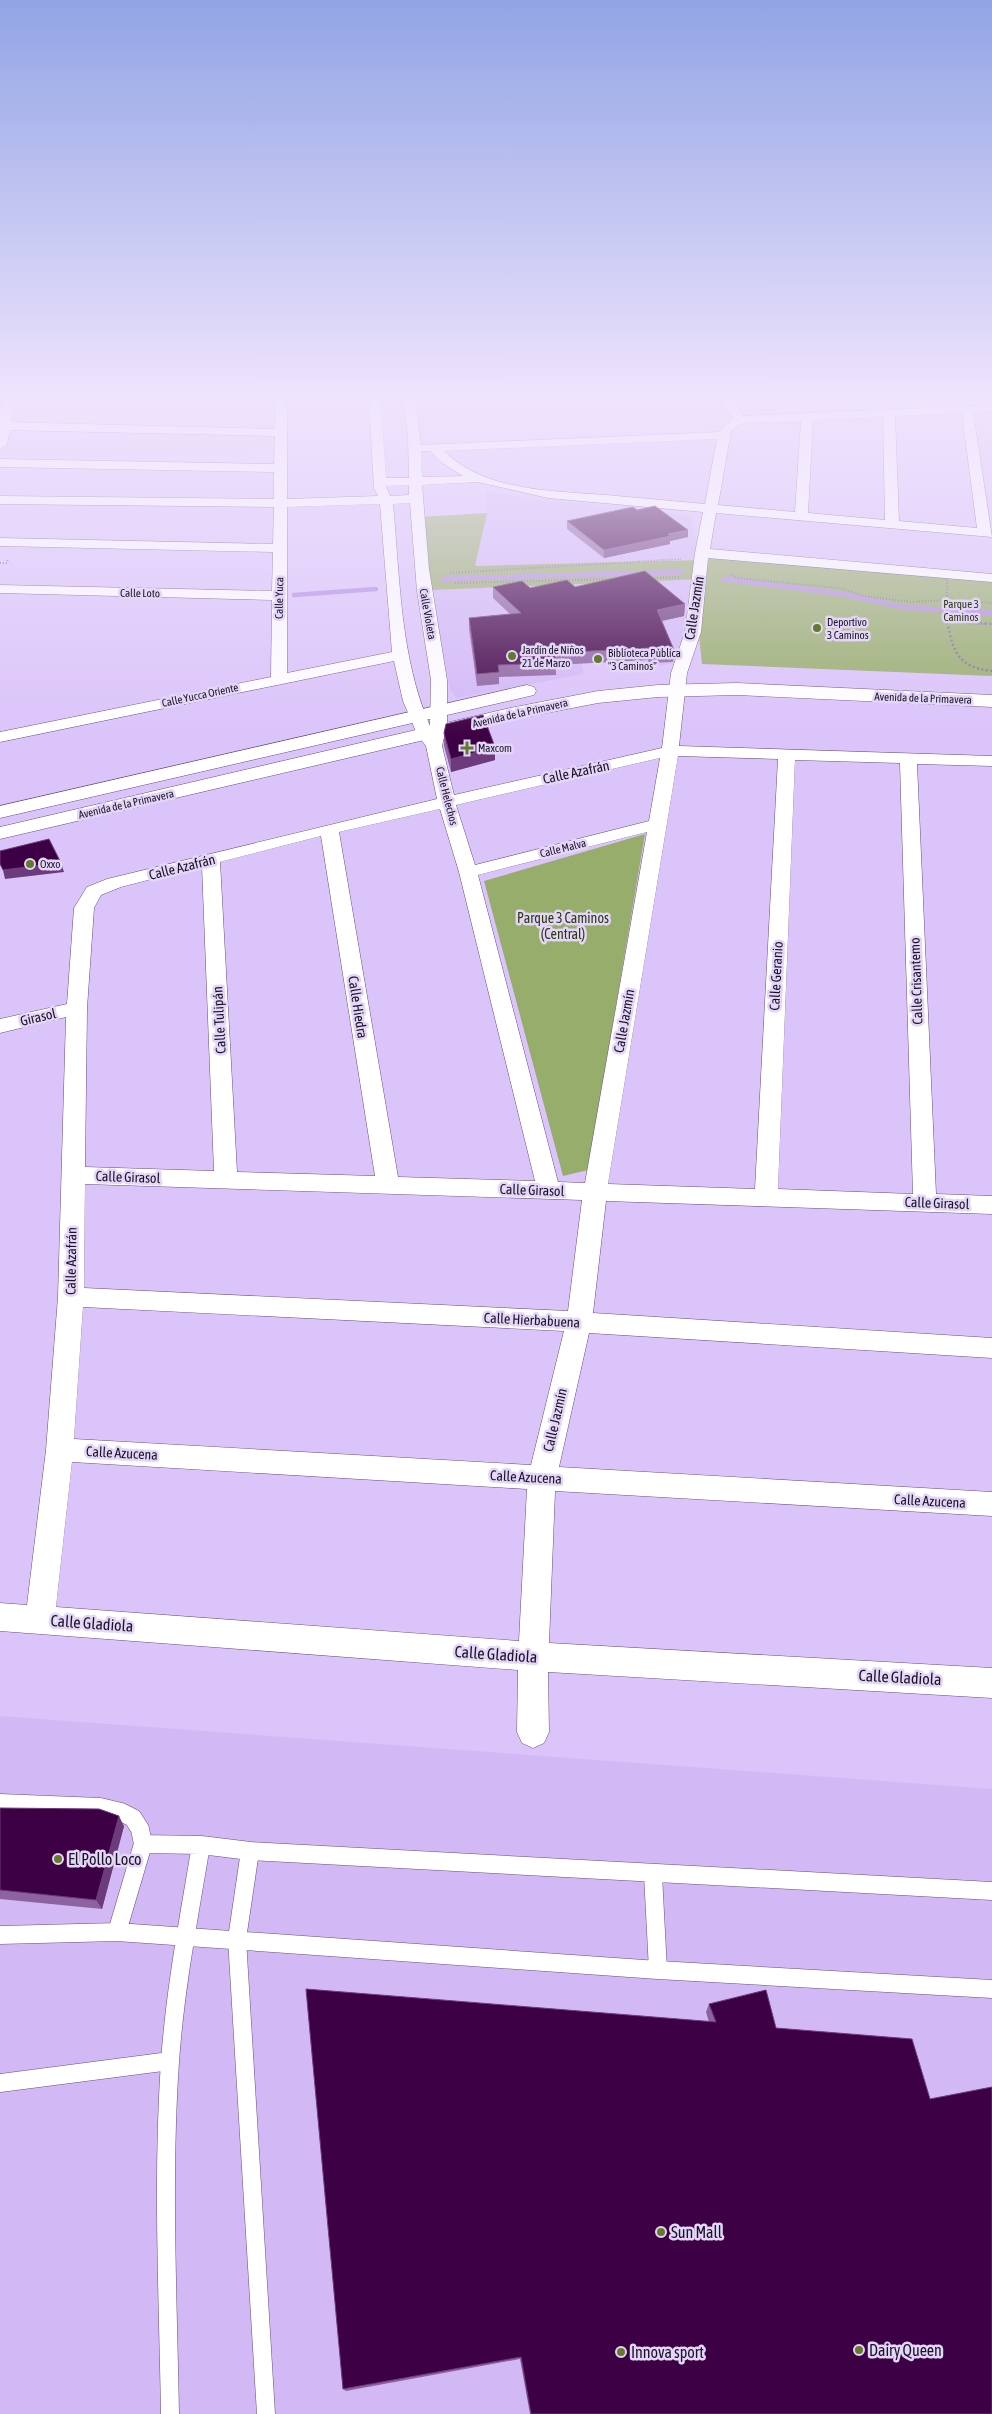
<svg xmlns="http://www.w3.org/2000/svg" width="992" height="2414" font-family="'Asap Condensed',sans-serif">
<rect width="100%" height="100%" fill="#dbc4fa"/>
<!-- built -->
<path fill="#d2b9f6" d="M486,492L501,493L532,500L630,507L691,516L700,560L475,566L487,513Z
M703,579L677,662L661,666L619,669L610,644L577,646L584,674L456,698L450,690L432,590Z
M0,1716L992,1789V2414H0Z"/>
<!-- green -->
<path fill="#97ad6b" d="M487,513L475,566L700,560L703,578L710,556L992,582V676L702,664L699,636L703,579L432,590L419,517Z
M645,834L588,1170L563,1176L484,881Z"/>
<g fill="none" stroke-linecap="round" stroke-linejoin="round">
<!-- stream -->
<path stroke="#b18be0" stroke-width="4.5" d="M444,579L682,572
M724,579L843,594L902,607L992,613
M294,595L376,589"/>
<defs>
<path id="lane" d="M0,1803L100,1807L121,1812L133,1818L140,1829L143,1844L117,1932
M143,1844L201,1845L250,1851L992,1891
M250,1851L237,1939L266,2414
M653,1875L658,1970
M0,1935L117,1932L658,1970L992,1989
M0,2083L170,2061
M170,2414C168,2297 162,2179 170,2062C175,1989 189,1917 201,1845"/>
<path id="street" d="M275,398H287V499L378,496L374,488L369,401H299L293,398H439L433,401H415L421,445L719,432L733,419L719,398H731L743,416L992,405V411L973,412L992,537L716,513L710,549L992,574V582L708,558L701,632L687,673L679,746L992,756V766L917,764L936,1194L992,1196V1214L606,1201L593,1313L992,1338V1358L589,1333L559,1467L992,1492V1516L555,1491L549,1643L992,1668V1698L548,1672L549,1732L544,1743L533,1748L522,1743L517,1732L518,1670L0,1631V1603L27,1605L46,1450L58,1297L66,1017L0,1033V1019L67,1004L74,908L87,887L107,879L437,799L426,746L417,734L403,701L394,661L0,742V732L271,677L272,600L0,593V585L272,591L273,552L0,546V538L273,544L274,507L0,504V496L274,499V472L0,467V459L274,464L275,436L5,430L1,429L0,425L5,422L275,429ZM381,401H404L408,437L409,478H386ZM962,413L977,528L899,521L895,416ZM883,417L885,520L808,513L813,420ZM801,421L795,512L718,505L731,431L742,423ZM717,439L705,504C672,501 639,498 606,495C553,491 483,491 444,451ZM421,451H430L441,462L463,476L422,477ZM478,482L548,498L703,512L695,553L685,632L671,673L662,748L454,795L442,746L447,724V680L429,569L422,485ZM409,485V495L390,496L386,486ZM410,503L417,591L431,680L430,726C400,657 400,578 393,504ZM380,504L392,652L287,673V507ZM678,756L778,759L755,1189L608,1184ZM660,758L649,821L475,865L456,805ZM795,760L900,763L913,1194L778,1189ZM440,809L459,872L535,1181L398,1177L339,832ZM647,832L585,1183L558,1182L478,875ZM321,836L375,1176L237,1172L220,862ZM202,866L214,1171L85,1167L87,1008L94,908L101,895L121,887ZM85,1184L582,1200L568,1311L84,1288ZM83,1307L564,1331L531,1465L74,1439ZM72,1462L527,1489L519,1641L56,1607Z"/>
<path id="secondary" d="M2,398H16L7,445L0,449V410Z
M737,683L992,695V707L737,695L658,697L598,703L510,720L0,839V827L510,708L598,691L658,685Z
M527,685L534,687L536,691L534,695L0,818V806Z"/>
</defs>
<!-- lane casing -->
<use href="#lane" stroke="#644f7f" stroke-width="19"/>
<!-- street casing -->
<use href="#street" stroke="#644f7f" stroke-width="1"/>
<!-- secondary casing -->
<use href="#secondary" stroke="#644f7f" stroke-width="1"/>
<!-- path-far1 -->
<path stroke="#827198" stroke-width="2" stroke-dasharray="1 2" stroke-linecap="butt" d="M0,563H7L8,558
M450,573L681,559
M730,574L737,578L839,588L864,596L912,602L946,600L992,603
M651,578L679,577
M455,583L614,579
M947,624V622L986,624"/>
<!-- path -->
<path stroke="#827198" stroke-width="2.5" stroke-dasharray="2 2.5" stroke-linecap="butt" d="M947,622C954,653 958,667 992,671
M958,622L992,624"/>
<!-- lane -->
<use href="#lane" stroke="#fff" stroke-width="18"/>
<!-- street -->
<use href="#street" fill="#fff" fill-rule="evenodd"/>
<!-- secondary -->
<use href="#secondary" fill="#fff" fill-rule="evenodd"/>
<!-- path-bridge -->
<path stroke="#827198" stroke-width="2" stroke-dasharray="1 2" stroke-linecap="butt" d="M947,580V622"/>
</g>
<!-- wall -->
<path fill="#8c629f" d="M637,510L688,537L670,541V544L604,558L567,529V521Z
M493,587L530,588L575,587L685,604L684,616L662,621L674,650L673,662L649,663L648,660L556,665V675L499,677V684L477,686L469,629V618L510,614L493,598Z
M444,733L495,760L451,772L444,746Z
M0,1808L124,1826L102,1909L0,1899Z
M709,2004L776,2028L992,2414H530L520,2359L346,2391L343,2389L709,2022L706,2012Z"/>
<!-- shaded-wall -->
<path fill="#6d3b7b" d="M688,530V537L670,541V544L604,558V550Z
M685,604L684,616L656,622L657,610Z
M495,747V760L451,772V759Z
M61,863L64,872L5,879L3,870Z
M119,1816L124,1826L102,1909L96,1900Z"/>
<!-- building -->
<path fill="#3e0044" stroke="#6d3b7b" d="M655,506L688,530L668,534L671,536L604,550L567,521L633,507L637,510Z
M645,571L685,604L657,610L674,650L650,651L649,648L554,653L556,663L498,665L499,672L477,674L469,618L521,613L493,587L522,581L530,588L567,580L575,587Z
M483,715L495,747L451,759L444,733L446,724Z
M49,839L61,863L3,870L0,864V851Z
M0,1808L99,1809L119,1816L96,1900L0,1890Z
M306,1989L716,2022L709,2004L766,1990L776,2028L912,2039L930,2099L992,2087V2414H531L521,2357L343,2389Z"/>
<!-- sky -->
<linearGradient id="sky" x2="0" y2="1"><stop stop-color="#92a4e5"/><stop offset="0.54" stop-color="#efe4fd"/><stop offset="1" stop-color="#efe4fd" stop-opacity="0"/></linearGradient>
<rect width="992" height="736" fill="url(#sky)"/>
<!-- markers -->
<g fill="#637a2c" stroke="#e3d6f7" stroke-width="2">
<circle cx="817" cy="628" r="5"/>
<circle cx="512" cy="656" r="5"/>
<circle cx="598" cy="659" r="5"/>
<path d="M464.5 740.5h5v5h5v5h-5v5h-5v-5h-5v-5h5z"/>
<circle cx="30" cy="864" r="5"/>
<circle cx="58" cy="1859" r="5"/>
<circle cx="661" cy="2232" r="5"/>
<circle cx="859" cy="2350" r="5"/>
<circle cx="621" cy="2352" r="5"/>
</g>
<g text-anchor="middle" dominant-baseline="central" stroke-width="5" stroke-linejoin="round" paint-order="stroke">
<!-- far-street labels -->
<g font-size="11" fill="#1b1226" stroke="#e3d6f7">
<text transform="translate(140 593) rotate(1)">Calle Loto</text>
<text transform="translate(279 598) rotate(-89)">Calle Yuca</text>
<text transform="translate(428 614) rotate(80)">Calle Violeta</text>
<text transform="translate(200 695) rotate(-12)">Calle Yucca Oriente</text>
<text transform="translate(923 698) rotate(2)">Avenida de la Primavera</text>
<text transform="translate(520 713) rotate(-13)">Avenida de la Primavera</text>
<text transform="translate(447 796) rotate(76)">Calle Helechos</text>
<text transform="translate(126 804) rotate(-13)">Avenida de la Primavera</text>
<text transform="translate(563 848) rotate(-14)">Calle Malva</text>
</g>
<!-- far-park labels -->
<g font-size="11" fill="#2c3810" stroke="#e3d6f7">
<text x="961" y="604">Parque 3<tspan x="961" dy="13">Caminos</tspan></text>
</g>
<!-- far-poi labels -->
<g font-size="11" fill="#1b1226" stroke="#e3d6f7" text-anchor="start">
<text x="827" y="622">Deportivo<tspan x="827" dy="13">3 Caminos</tspan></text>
<text x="522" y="650">Jardin de Niños<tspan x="522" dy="13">21 de Marzo</tspan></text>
<text x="608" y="653">Biblioteca Pública<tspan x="608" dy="13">"3 Caminos"</tspan></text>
<text x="478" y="748">Maxcom</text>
<text x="40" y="864">Oxxo</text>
</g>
<!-- street labels -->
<g font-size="14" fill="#1b1226" stroke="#e3d6f7">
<text transform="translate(694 608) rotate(-81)">Calle Jazmín</text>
<text transform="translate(576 772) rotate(-12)">Calle Azafrán</text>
<text transform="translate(182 867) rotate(-14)">Calle Azafrán</text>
<text transform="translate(776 976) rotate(-87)">Calle Geranio</text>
<text transform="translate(916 981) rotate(-92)">Calle Crisantemo</text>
<text transform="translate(358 1007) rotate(81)">Calle Hiedra</text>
<text transform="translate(38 1017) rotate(-13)">Girasol</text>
<text transform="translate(219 1020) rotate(-93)">Calle Tulipán</text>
<text transform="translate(624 1021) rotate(-80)">Calle Jazmín</text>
<text transform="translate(128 1177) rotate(2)">Calle Girasol</text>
<text transform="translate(532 1190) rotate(2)">Calle Girasol</text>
<text transform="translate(937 1203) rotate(2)">Calle Girasol</text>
<text transform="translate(71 1261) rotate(-89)">Calle Azafrán</text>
<text transform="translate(532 1320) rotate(3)">Calle Hierbabuena</text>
<text transform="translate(555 1420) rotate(-77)">Calle Jazmín</text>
<text transform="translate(122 1453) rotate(3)">Calle Azucena</text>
<text transform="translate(526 1477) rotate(3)">Calle Azucena</text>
<text transform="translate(930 1501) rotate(3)">Calle Azucena</text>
</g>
<!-- park labels -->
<g font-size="14" fill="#2c3810" stroke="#e3d6f7">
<text x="563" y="918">Parque 3 Caminos<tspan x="563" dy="16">(Central)</tspan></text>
</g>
<!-- near-street labels -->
<g font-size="16" fill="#1b1226" stroke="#e3d6f7">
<text transform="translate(92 1623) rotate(4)">Calle Gladiola</text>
<text transform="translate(496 1654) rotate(4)">Calle Gladiola</text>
<text transform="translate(900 1677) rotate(3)">Calle Gladiola</text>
</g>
<!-- near-poi labels -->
<g font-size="16" fill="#1b1226" stroke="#e3d6f7" text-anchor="start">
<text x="68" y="1859">El Pollo Loco</text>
<text x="671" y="2232">Sun Mall</text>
<text x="869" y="2350">Dairy Queen</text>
<text x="631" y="2352">Innova sport</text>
</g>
</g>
</svg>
